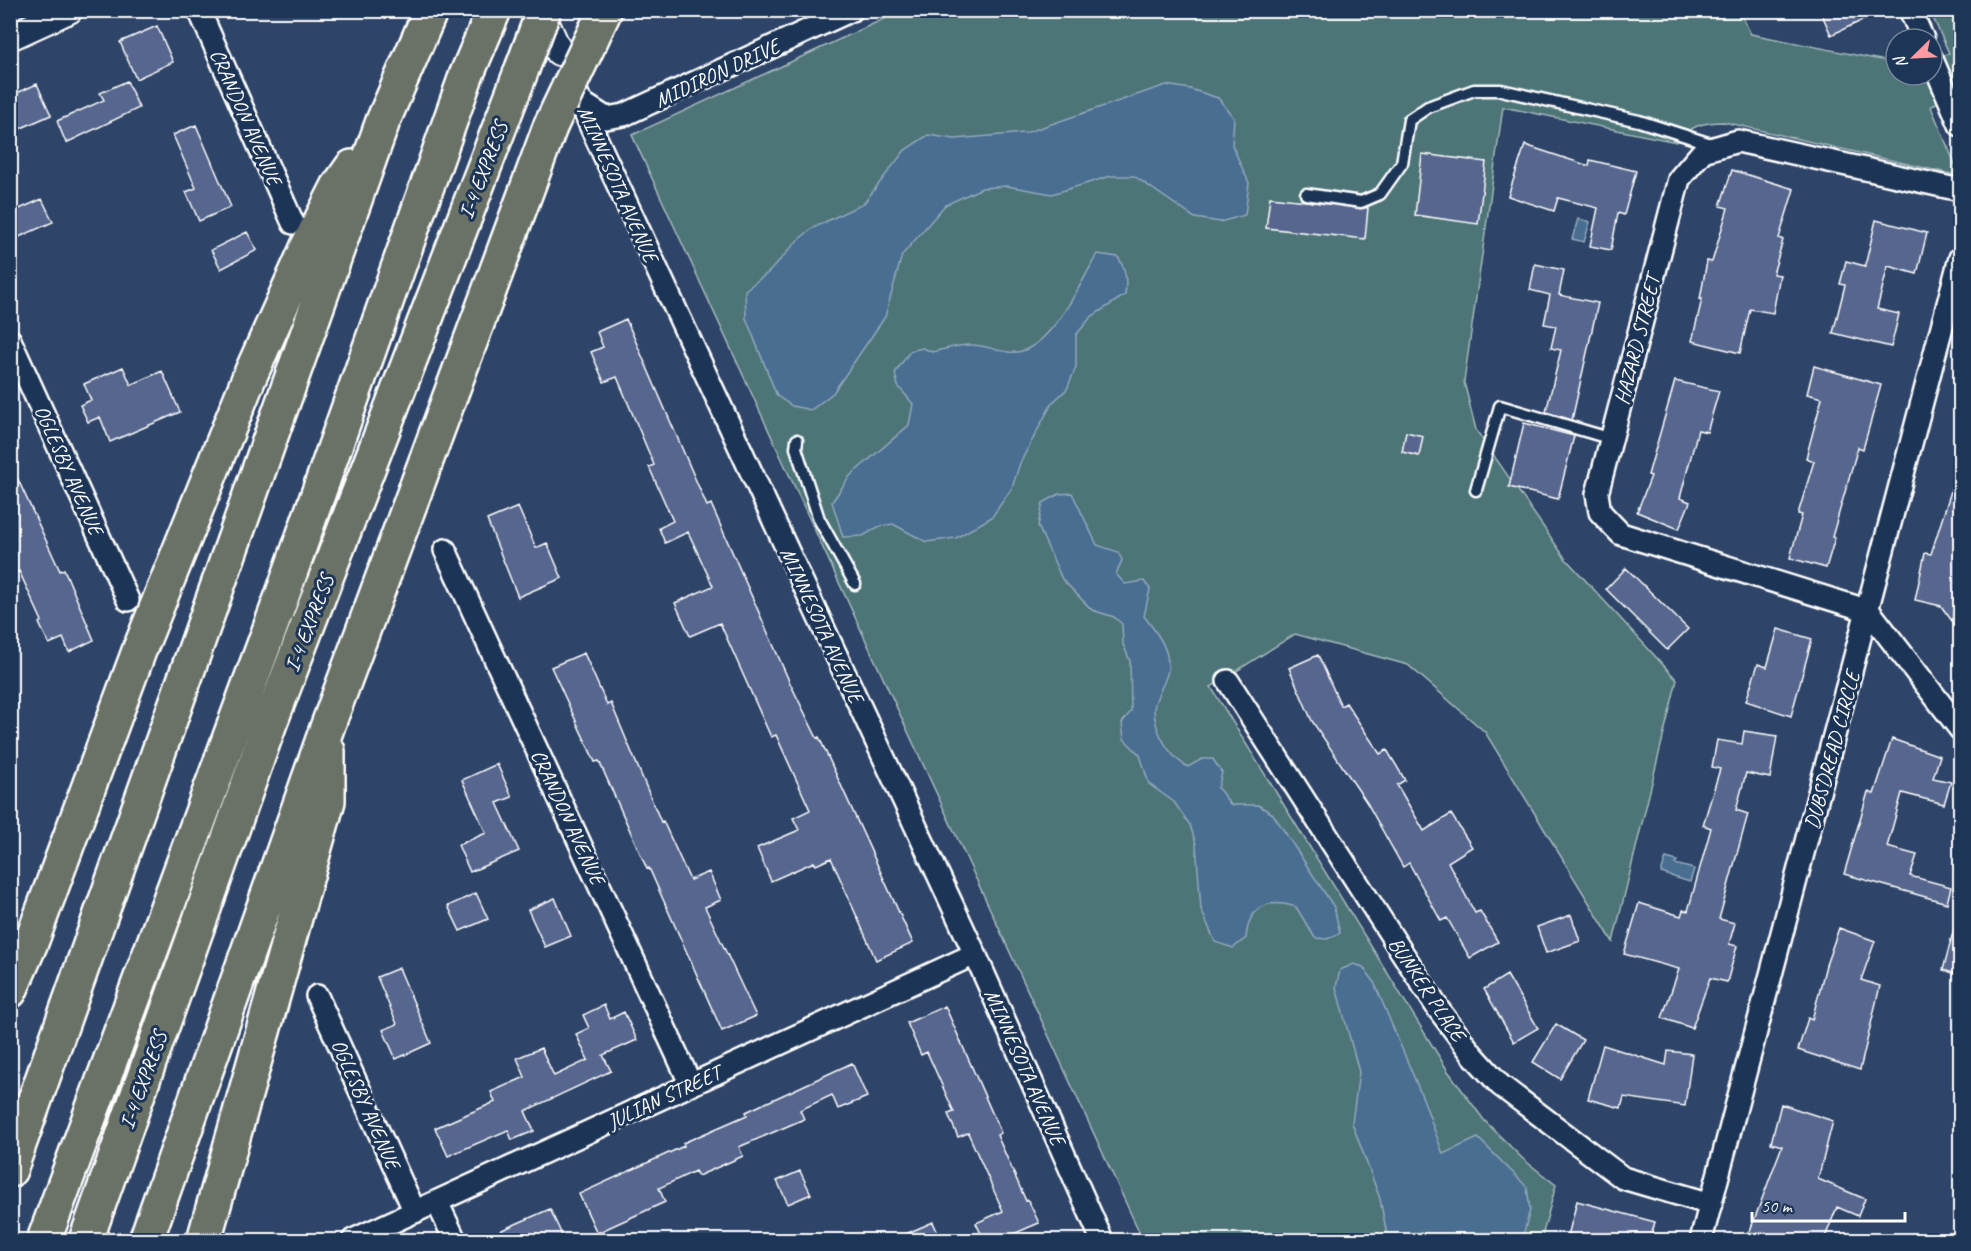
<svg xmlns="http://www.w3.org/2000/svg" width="1971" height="1251" font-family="Caveat,sans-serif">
<rect width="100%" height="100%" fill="#2e4468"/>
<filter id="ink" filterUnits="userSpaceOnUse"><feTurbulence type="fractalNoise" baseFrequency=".0167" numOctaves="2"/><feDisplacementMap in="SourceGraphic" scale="12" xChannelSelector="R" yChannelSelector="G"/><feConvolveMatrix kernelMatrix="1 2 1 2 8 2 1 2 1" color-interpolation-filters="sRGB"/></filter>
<g filter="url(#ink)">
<!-- green -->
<path fill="#4d7478" stroke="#a6babc" stroke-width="1.5" d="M901,11H1739L1751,34L1896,63V75H1932V61L1949,53L1930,11H1960V84L1931,107L1960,176L1724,122C1702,122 1691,126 1676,142L1503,107L1464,382L1476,430L1565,558L1677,680L1613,942L1485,732L1408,665L1295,634L1211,687L1448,1071L1484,1120L1523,1159L1556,1185L1541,1240H1143L632,135Z"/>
<!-- water -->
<path fill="#4a6e91" stroke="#92a8bd" stroke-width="1.5" d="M1166,85L1190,89L1218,98L1234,118L1232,145L1249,183L1245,215L1220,222L1195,218L1134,176H1111L1052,194L1007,186L982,188L945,205L902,255L885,317L833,393L811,410L792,406L777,396L746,318L745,290L769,272L798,240L813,228L864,203L905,150L928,135L955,139L1025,133Z
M1578,219L1590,222L1584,242L1572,239Z
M1097,254L1118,257C1126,270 1127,280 1125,295L1091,317L1076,335V367L1067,389L1052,403L1020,463L1012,488L992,517L956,538L926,542L893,524L878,527L863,536L843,537L832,502L850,476L909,425L913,404L898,386L895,373L910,351L923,348L932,352C944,350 959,344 972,345C988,345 1007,356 1022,351C1054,341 1082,282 1097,254Z
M1072,493L1097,545L1118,552L1122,560L1116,574L1125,584L1144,581L1150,589L1144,616C1156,632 1170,648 1168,670C1166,683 1155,696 1154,709C1154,730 1169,757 1188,767L1202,759H1213L1222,773L1218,788L1231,805H1258L1273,814L1334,907L1340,933L1327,939L1315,938L1296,907C1266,898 1249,906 1246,938L1233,948L1215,942L1201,909L1196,844L1190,825L1174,802L1149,784L1140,755L1124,739L1122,723L1131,711L1130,661L1123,644L1122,624L1114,617L1092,610L1062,579L1038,526L1043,503L1059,494Z
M1666,858L1677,861L1675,864L1694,869L1690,882L1661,873Z
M1354,964L1363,967L1373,980L1424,1101L1443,1154L1478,1138L1527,1187L1530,1210L1522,1240H1388L1380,1199L1352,1123L1359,1072L1336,987L1340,970Z"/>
<!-- building -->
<path fill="#56668e" stroke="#fff" stroke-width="1.5" d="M1820,10H1885L1831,35Z
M157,26L173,62L136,79L120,42Z
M127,81L139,108L66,143L57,121L104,100L100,93Z
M37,84L51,115L10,133V96Z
M196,125L231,207L199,221L186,192L196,188L173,135Z
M1525,145L1589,166L1590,160L1636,171L1624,215L1618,213L1611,250L1590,246L1598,208L1558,198L1554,211L1508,196Z
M1422,154L1486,162L1478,224L1415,215Z
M1732,170L1794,189L1779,238L1783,240L1773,274L1780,275L1773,313L1750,309L1740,353L1692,341L1702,299H1700L1707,261L1712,262L1728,208L1720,206Z
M1270,197L1368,208L1365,239L1266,228Z
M42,199L53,222L10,241V213Z
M1876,220L1927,233L1917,274L1888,266L1877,309L1899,314L1891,347L1833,333L1845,285L1840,284L1846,261L1865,266Z
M247,232L257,250L221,269L211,250Z
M1535,264L1564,270L1559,295L1598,303L1572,420L1546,412L1561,350L1551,348L1556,326L1544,324L1550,295L1530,290Z
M626,319L707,506L711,504L790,683L817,738L819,737L913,943L876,960L831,858L816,865L814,862L771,881L757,848L799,830L793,818L810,810L776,735L771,737L720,623L690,636L675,603L713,586L688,532L665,543L659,528L673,521L649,467L654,465L617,377L604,382L591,352L603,347L597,332Z
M1814,366L1881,385L1863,449L1858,447L1832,537L1835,538L1826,568L1790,558L1802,515L1798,514L1814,461L1806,458L1822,398L1807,394Z
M123,367L131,385L162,371L180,412L110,442L100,417L88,422L80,405L91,400L84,384Z
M1675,381L1719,391L1707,432L1698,430L1680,498L1690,502L1679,529L1637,512L1651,476L1648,475Z
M1524,423L1574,436L1558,499L1509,487Z
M1406,432L1423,436L1419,456L1402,452Z
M10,462L60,571L64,569L94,640L69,652L63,638L49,644L39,623L42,621L19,571L10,575Z
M1957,472H1960V581L1952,621L1941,606L1915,600L1925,553L1931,554Z
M518,507L536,548L547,543L562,578L518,597L487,520Z
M1626,568L1688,629L1667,650L1606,589Z
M1778,629L1812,639L1791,716L1746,701L1758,664L1767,667Z
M584,653L607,705L611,703L661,822L663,821L690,880L709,872L721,900L705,907L756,1016L722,1031L649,868L647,869L599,761L595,762L551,667Z
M1318,655L1341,706L1346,703L1380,754L1387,750L1405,780L1397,785L1424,831L1451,814L1472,847L1448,862L1475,913L1480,911L1498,942L1470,958L1447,918L1441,921L1409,863L1403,867L1367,803L1312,721L1289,668Z
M1744,731L1777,736L1770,778L1746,773L1736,810L1748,814L1719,919L1735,923L1729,944L1737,946L1727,982L1710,978L1692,1028L1662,1018L1679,969L1624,954L1639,903L1681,916L1683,910L1688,911L1711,828L1703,825L1720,769L1712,767L1717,740L1742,744Z
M1892,739L1940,756L1933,778L1951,782L1944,804L1902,793L1887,847L1917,855L1910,876L1951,887L1947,903L1844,874L1868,792L1874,794Z
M497,764L512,797L497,803L519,851L470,872L458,845L486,833L462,780Z
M476,893L488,919L460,931L448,906Z
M555,898L571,936L545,947L528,910Z
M1571,915L1580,941L1546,953L1537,927Z
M1955,925L1960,926V975L1943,970Z
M1839,928L1875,941L1861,980L1880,986L1860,1070L1798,1050L1808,1018L1812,1020L1826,965Z
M399,968L431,1043L396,1059L383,1030L397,1024L377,977Z
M1507,975L1538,1028L1514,1042L1484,989Z
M604,1005L610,1019L624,1012L637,1040L603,1055L611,1071L525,1111L534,1131L512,1140L508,1130L448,1156L435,1128L495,1102L491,1092L525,1077L517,1058L541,1048L554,1076L588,1060L576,1034L589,1028L583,1015Z
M945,1006L1001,1133L997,1135L1026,1201L1028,1200L1039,1223L999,1240H984L976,1223L1003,1211L968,1133L958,1137L948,1114L954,1112L927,1052L921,1055L907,1023Z
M1556,1024L1583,1040L1560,1079L1533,1062Z
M1603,1045L1666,1065L1668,1051L1692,1054L1685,1106L1624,1097L1621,1108L1588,1099Z
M852,1063L867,1097L838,1109L832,1095L800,1110L804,1119L739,1147L743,1156L698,1176L695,1171L659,1188L665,1202L597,1233L579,1194L684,1146L683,1143L747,1115L746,1112Z
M1781,1104L1833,1121L1818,1179L1865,1199L1858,1216L1837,1207L1824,1240H1761L1748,1236L1782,1146L1771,1143Z
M800,1171L811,1194L788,1204L777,1181Z
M1577,1201L1655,1222L1650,1240H1567Z
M550,1209L562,1235L549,1240H479Z
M933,1222L941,1240H892Z"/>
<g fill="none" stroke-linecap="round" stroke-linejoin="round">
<defs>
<path id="service" d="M1306,194L1361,202L1380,194L1402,163L1409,120L1428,107L1474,90H1501L1639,121L1714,145
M797,440L796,448L819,519L855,584
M1476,490L1500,406L1612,439"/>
<path id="minor" d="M199,10L293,223
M1910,10L1923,39
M1932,59L1960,125
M570,76L591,127L975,954L1102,1240
M581,102L606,118L624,115L852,10
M1960,190L1738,141L1703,151L1679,179L1597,494L1600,512L1621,534L1869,611L1960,729
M10,340L128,600
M445,550L691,1085
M1228,681L1439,1010L1472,1054L1500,1085L1623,1178L1711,1204
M317,996L415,1212
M437,1202L455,1240
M353,1240L975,954
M1701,1240L1960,258"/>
<path id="tertiary" d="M540,10L559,52
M10,37L69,10"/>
<path id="motorway" d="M590,42L605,10
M10,991L32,940L139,651L249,378L308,246L338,187L352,167
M10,1170L383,121L431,10
M44,1240L282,596L466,76L494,10
M86,1240L270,723L522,69
M146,1240L328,725L550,127
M204,1240L328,801V751"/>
</defs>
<!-- service casing -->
<use href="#service" stroke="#fff" stroke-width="15"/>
<!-- minor casing -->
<use href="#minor" stroke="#fff" stroke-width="26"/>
<!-- tertiary casing -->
<use href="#tertiary" stroke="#fff" stroke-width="30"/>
<!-- motorway casing -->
<use href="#motorway" stroke="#fff" stroke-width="38"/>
<!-- service -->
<use href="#service" stroke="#1d3557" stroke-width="10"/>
<!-- minor -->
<use href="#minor" stroke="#1d3557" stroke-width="21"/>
<!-- tertiary -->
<use href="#tertiary" stroke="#1d3557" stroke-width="26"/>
<!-- motorway -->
<use href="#motorway" stroke="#6a7166" stroke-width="33"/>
<defs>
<path id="motorway-bridge" d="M522,69L544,10
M550,127L590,42"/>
</defs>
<!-- motorway-bridge casing -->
<use href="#motorway-bridge" stroke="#fff" stroke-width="38" stroke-linecap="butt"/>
<!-- motorway-bridge -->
<use href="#motorway-bridge" stroke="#6a7166" stroke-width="33"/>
</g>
</g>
<g text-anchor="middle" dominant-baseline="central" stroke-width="6" stroke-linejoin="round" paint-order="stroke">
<!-- street labels -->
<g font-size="21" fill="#fff" stroke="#1d3557">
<text transform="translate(717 73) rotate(-25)">MIDIRON DRIVE</text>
<text transform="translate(246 117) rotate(66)">CRANDON AVENUE</text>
<text transform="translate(483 170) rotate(-69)">I-4 EXPRESS</text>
<text transform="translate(618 184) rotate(66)">MINNESOTA AVENUE</text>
<text transform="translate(1637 340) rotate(-76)">HAZARD STREET</text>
<text transform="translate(69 470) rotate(66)">OGLESBY AVENUE</text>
<text transform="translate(309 623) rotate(-69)">I-4 EXPRESS</text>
<text transform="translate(822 625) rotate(65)">MINNESOTA AVENUE</text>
<text transform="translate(1832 750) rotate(-75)">DUBSDREAD CIRCLE</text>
<text transform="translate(568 817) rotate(65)">CRANDON AVENUE</text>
<text transform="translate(1427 989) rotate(56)">BUNKER PLACE</text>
<text transform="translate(1025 1067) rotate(66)">MINNESOTA AVENUE</text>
<text transform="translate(143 1080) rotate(-70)">I-4 EXPRESS</text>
<text transform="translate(664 1097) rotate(-25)">JULIAN STREET</text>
<text transform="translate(366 1104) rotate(66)">OGLESBY AVENUE</text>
</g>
</g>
<!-- margin -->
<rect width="1971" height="1251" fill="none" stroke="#1d3557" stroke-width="36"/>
<rect x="18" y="18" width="1935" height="1215" fill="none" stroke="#fff" stroke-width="2" filter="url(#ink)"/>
<!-- north arrow -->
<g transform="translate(1914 57) rotate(246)"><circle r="28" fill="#1d3557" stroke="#77869a" stroke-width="1.5"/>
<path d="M0-4.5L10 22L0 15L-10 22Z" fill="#ff9aa2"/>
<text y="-9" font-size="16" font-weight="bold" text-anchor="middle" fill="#ffffff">N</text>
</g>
<!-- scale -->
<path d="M1752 1212v9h153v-9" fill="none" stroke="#ffffff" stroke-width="3"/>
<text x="1761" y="1212" font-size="18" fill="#ffffff" stroke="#1d3557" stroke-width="4.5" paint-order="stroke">50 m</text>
</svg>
